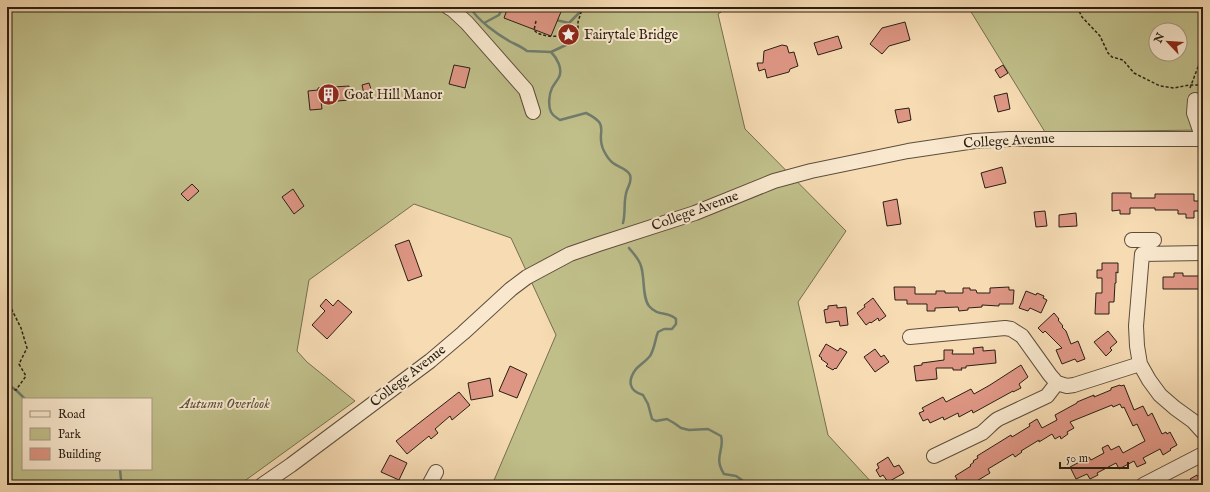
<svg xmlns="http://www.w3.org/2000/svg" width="1210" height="492" font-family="'IM FELL English',serif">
<rect width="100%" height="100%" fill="#f6dbb3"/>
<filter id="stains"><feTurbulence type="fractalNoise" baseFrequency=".005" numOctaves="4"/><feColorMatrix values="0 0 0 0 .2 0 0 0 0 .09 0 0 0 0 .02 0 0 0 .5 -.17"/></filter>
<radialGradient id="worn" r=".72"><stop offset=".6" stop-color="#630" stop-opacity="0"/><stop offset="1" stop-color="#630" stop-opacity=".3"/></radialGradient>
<!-- green -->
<path fill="#c0bf8a" stroke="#756f4f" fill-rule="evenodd" d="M7,7H729L718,14L745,129L846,231L798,302L828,435L874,485H492L556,335L511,238L414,204L309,280L297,351L307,362L355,401L239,485H7ZM23,399H151V469H23Z
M968,7H1203V130L1045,132ZM1156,30H1180V54H1156Z"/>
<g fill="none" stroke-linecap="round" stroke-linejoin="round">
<!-- stream -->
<path stroke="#6f7d6e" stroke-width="2.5" d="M470,7C477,20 498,35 511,42C517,45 522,47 527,51L551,52C557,58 563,69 559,77C557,81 554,84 552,88C549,94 548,106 551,112C553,116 557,118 560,120L586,113C613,126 594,132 604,151C606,155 609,160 613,163C618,167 628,169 630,175C632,181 629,185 627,190C623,201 626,212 623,223
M556,20L569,23
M484,23L499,15L502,9L510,7
M551,52L566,45L569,33V23L585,7
M629,248C634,254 639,259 641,266C645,278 642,297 649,306C658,317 668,311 676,319V324L672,329H664L658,332C655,339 655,348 650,356C646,361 641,364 636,369C627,381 629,391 643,395L648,404L652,419L656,421L667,419L674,423L681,428L689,430L708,429L721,436C725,450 713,457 724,474L736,476L742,480V485
M7,384L16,390L25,399
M120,469L121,480L124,485"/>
</g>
<!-- building -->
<path fill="#de9684" stroke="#2a1f14" d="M508,7H563L551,36L504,18Z
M905,22L910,40L889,46L882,54L870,44L882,28Z
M838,36L842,48L818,55L814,43Z
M782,45L787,46L789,53L794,52L798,66L790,69L789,72L767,78L765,69L759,71L757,63H763L764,51Z
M454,65L470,68L465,88L449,84Z
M1003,65L1008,73L1000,78L995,70Z
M369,83L372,92L364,94L362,85Z
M333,86L334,87L349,86L350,100L337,101V99L321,101L322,109L310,110L308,91L318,90V88Z
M1007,93L1010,109L998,112L994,96Z
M909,108L911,120L898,123L895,110Z
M1002,167L1006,183L985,188L981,173Z
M192,184L199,191L188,201L181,194Z
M293,189L304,206L294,214L282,197Z
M1112,193H1131V198H1155V194H1194V201H1202V211H1194V218H1186V214H1178V210H1155V208H1130V214H1120V210L1112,211Z
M897,199L901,224L887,226L883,202Z
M1045,211L1047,226L1036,227L1034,212Z
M1076,213L1077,226L1059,227V215Z
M409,240L422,276L408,281L395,245Z
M1102,263H1118V273L1116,272V283H1115L1114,302H1109V314H1095L1096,293H1102V278H1097V270H1102Z
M1174,273H1183V276H1203V289H1163V277H1174Z
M894,287H915V294H936V291H945V293H963V288H970V290H976L977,293H990V288L1009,287V290H1014L1013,304H999V306L982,305V307L968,308V310L959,311L958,307L935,308V311H927V304H907V300H895Z
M1026,291L1036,295L1037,293L1044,296L1043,298L1047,300L1041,313L1030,308L1028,311L1019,308Z
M873,298L886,316L879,321L878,318L871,323L870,322L866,325L857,313L865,307L864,305Z
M326,299L333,306L338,300L352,312L327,339L312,325L325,311L320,306Z
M837,305V308L846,307L848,325L840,326L839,321L826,323L824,310L828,309V306Z
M1054,313L1059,319L1058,320L1063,326L1062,327L1066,331L1071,344L1078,341L1085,359L1077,362L1075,359L1062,364L1056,350L1062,348L1045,331L1043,333L1038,328Z
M1108,331L1117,342L1110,348L1112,350L1106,356L1094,342Z
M826,344L838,351L840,348L847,352L836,369L835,368L833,370L826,366L828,364L821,359L822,358L819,356Z
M983,347V351L995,350L996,363L966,366V368H961L962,370H953V368H936L937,379L916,381L914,366L922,365V363L944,360V350H953L952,354H974L973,348Z
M875,349L881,357L884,355L889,362L875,372L864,357Z
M1021,365L1028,377L1019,384L1021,388L1013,392V391L973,413L972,410L959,417L958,413L944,420L943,417L930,423L928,419L923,421L919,413L924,411L922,408L943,397L946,402L971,389L974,394L990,385Z
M510,366L527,374L517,398L499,391Z
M490,378L493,396L471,400L468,383Z
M1120,385L1121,386L1124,385L1134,410L1143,406L1148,416L1152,413L1162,434L1166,432L1167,434L1170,432L1177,445L1170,449L1171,450L1163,455L1160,449L1143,458L1146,463L1137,467L1134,461L1119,469L1116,463L1097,473L1098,475L1090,479L1087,474L1076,479L1070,467L1089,457L1091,460L1104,453L1102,448L1108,445L1111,450L1119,446L1123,453L1145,441L1137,424L1133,426L1124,407L1122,408L1120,404L1113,407L1112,405L1070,422L1074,428L1067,432L1068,434L1061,439L1060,436L1055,439L1052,434L1039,442V440L1021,451L1022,452L1015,457L1013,454L988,469L990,473L970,485H949L957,479L955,476L971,466L970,465L974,462L973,461L978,458L977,456L1011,435L1012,437L1030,426L1029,424L1037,419L1042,428L1057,420L1055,415L1077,403V402L1094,395V397L1111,390V388Z
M459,392L470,405L452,420L450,416L435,429L438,433L431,439L429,436L407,454L396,441Z
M390,455L407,463L399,480L381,472Z
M888,457L894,467L899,465L904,473L888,482L883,475L880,477L876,470L879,468L877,464Z
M1197,475L1203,485H1183L1191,480L1190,479Z"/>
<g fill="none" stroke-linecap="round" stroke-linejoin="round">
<defs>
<path id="minor" d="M448,7L453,10L467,23L526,90L533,112
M1195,100L1194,113L1203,139
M1132,240H1154
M1203,253L1142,254L1136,326L1137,346L1140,364L1149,380L1160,395L1175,408L1193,421L1203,432
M910,337L1005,328L1011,329L1022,336L1050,375L1057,383L1067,386L1074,385L1140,364
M934,456L982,433C988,428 992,423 998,419L1047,396L1057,383
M262,485L291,465L430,361L463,333L511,289L527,277L570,254L599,244L695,213L774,181L811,171L908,151L975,141L1009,139H1203
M429,485L436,472
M1143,485L1203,454"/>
</defs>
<!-- minor casing -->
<use href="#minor" stroke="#5d4e3c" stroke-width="16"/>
<!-- path -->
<path stroke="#2a1f14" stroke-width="1.5" stroke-dasharray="3 2" stroke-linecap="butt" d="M1077,7L1082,17L1100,36L1108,53L1112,57L1123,60L1134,73L1160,86L1174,88L1189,85H1203
M536,21L534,30C541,39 564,36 576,35L578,33V22L582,9L581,7
M1190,88L1198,67L1203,66
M7,300L21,328L27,348L19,364L26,376L16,390L7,387"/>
<!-- minor -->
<use href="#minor" stroke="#f9e8ce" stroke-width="14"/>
</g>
<!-- icons -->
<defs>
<symbol id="sight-disc" viewBox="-11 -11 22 22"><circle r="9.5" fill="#8f2418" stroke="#f9e8ce"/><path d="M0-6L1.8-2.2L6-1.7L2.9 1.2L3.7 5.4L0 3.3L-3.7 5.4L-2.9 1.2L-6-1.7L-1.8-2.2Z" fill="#fff"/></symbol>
<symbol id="building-disc" viewBox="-11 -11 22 22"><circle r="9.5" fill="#8f2418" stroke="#f9e8ce"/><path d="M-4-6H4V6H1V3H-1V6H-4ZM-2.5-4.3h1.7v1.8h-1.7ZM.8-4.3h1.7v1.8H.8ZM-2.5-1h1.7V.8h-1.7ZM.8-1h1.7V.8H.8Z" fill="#fff"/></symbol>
</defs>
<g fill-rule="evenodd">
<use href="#sight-disc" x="556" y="22" width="25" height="25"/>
<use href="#building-disc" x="316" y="82" width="25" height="25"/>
</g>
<g text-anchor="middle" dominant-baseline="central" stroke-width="4" stroke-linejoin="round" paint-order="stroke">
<!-- poi labels -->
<g font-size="14" fill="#2a1f14" stroke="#f9e8ce" text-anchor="start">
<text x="584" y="35">Fairytale Bridge</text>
<text x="344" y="95">Goat Hill Manor</text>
</g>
<!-- street labels -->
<g font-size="14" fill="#2a1f14" stroke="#f9e8ce">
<text transform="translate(1009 141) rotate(-3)">College Avenue</text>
<text transform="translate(695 211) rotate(-20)">College Avenue</text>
<text transform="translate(408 376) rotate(-38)">College Avenue</text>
</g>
<!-- park labels -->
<g font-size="14" font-style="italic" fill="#574f37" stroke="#f9e8ce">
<text x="225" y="404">Autumn Overlook</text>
</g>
</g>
<!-- margin -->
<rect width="1210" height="492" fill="none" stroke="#f6dbb3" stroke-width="24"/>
<rect x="8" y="8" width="1194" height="476" fill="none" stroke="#2a1f14" stroke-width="2"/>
<rect x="12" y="12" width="1186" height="468" fill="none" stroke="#2a1f14"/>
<!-- legend -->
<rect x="22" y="398" width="130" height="72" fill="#f9e8ce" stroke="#a69884"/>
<rect x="30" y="411" width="20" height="6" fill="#f9e8ce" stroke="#a69884"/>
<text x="58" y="418" font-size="12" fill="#2a1f14">Road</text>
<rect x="30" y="428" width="20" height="12" fill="#c0bf8a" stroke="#a69884"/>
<text x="58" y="438" font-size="12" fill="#2a1f14">Park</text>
<rect x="30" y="448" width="20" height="12" fill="#de9684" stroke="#a69884"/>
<text x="58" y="458" font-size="12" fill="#2a1f14">Building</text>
<!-- north arrow -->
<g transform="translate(1168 42) rotate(295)"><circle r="19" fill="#f9e8ce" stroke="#a69884"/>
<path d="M0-3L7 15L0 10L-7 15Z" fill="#8f2418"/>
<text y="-6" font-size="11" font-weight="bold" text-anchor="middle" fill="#2a1f14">N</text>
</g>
<!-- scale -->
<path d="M1060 462v6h68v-6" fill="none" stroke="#2a1f14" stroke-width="2"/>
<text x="1066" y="462" font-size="12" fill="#2a1f14" stroke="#f9e8ce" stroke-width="3" paint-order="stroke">50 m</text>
<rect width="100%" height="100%" filter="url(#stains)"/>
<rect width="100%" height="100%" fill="url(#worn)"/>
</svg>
